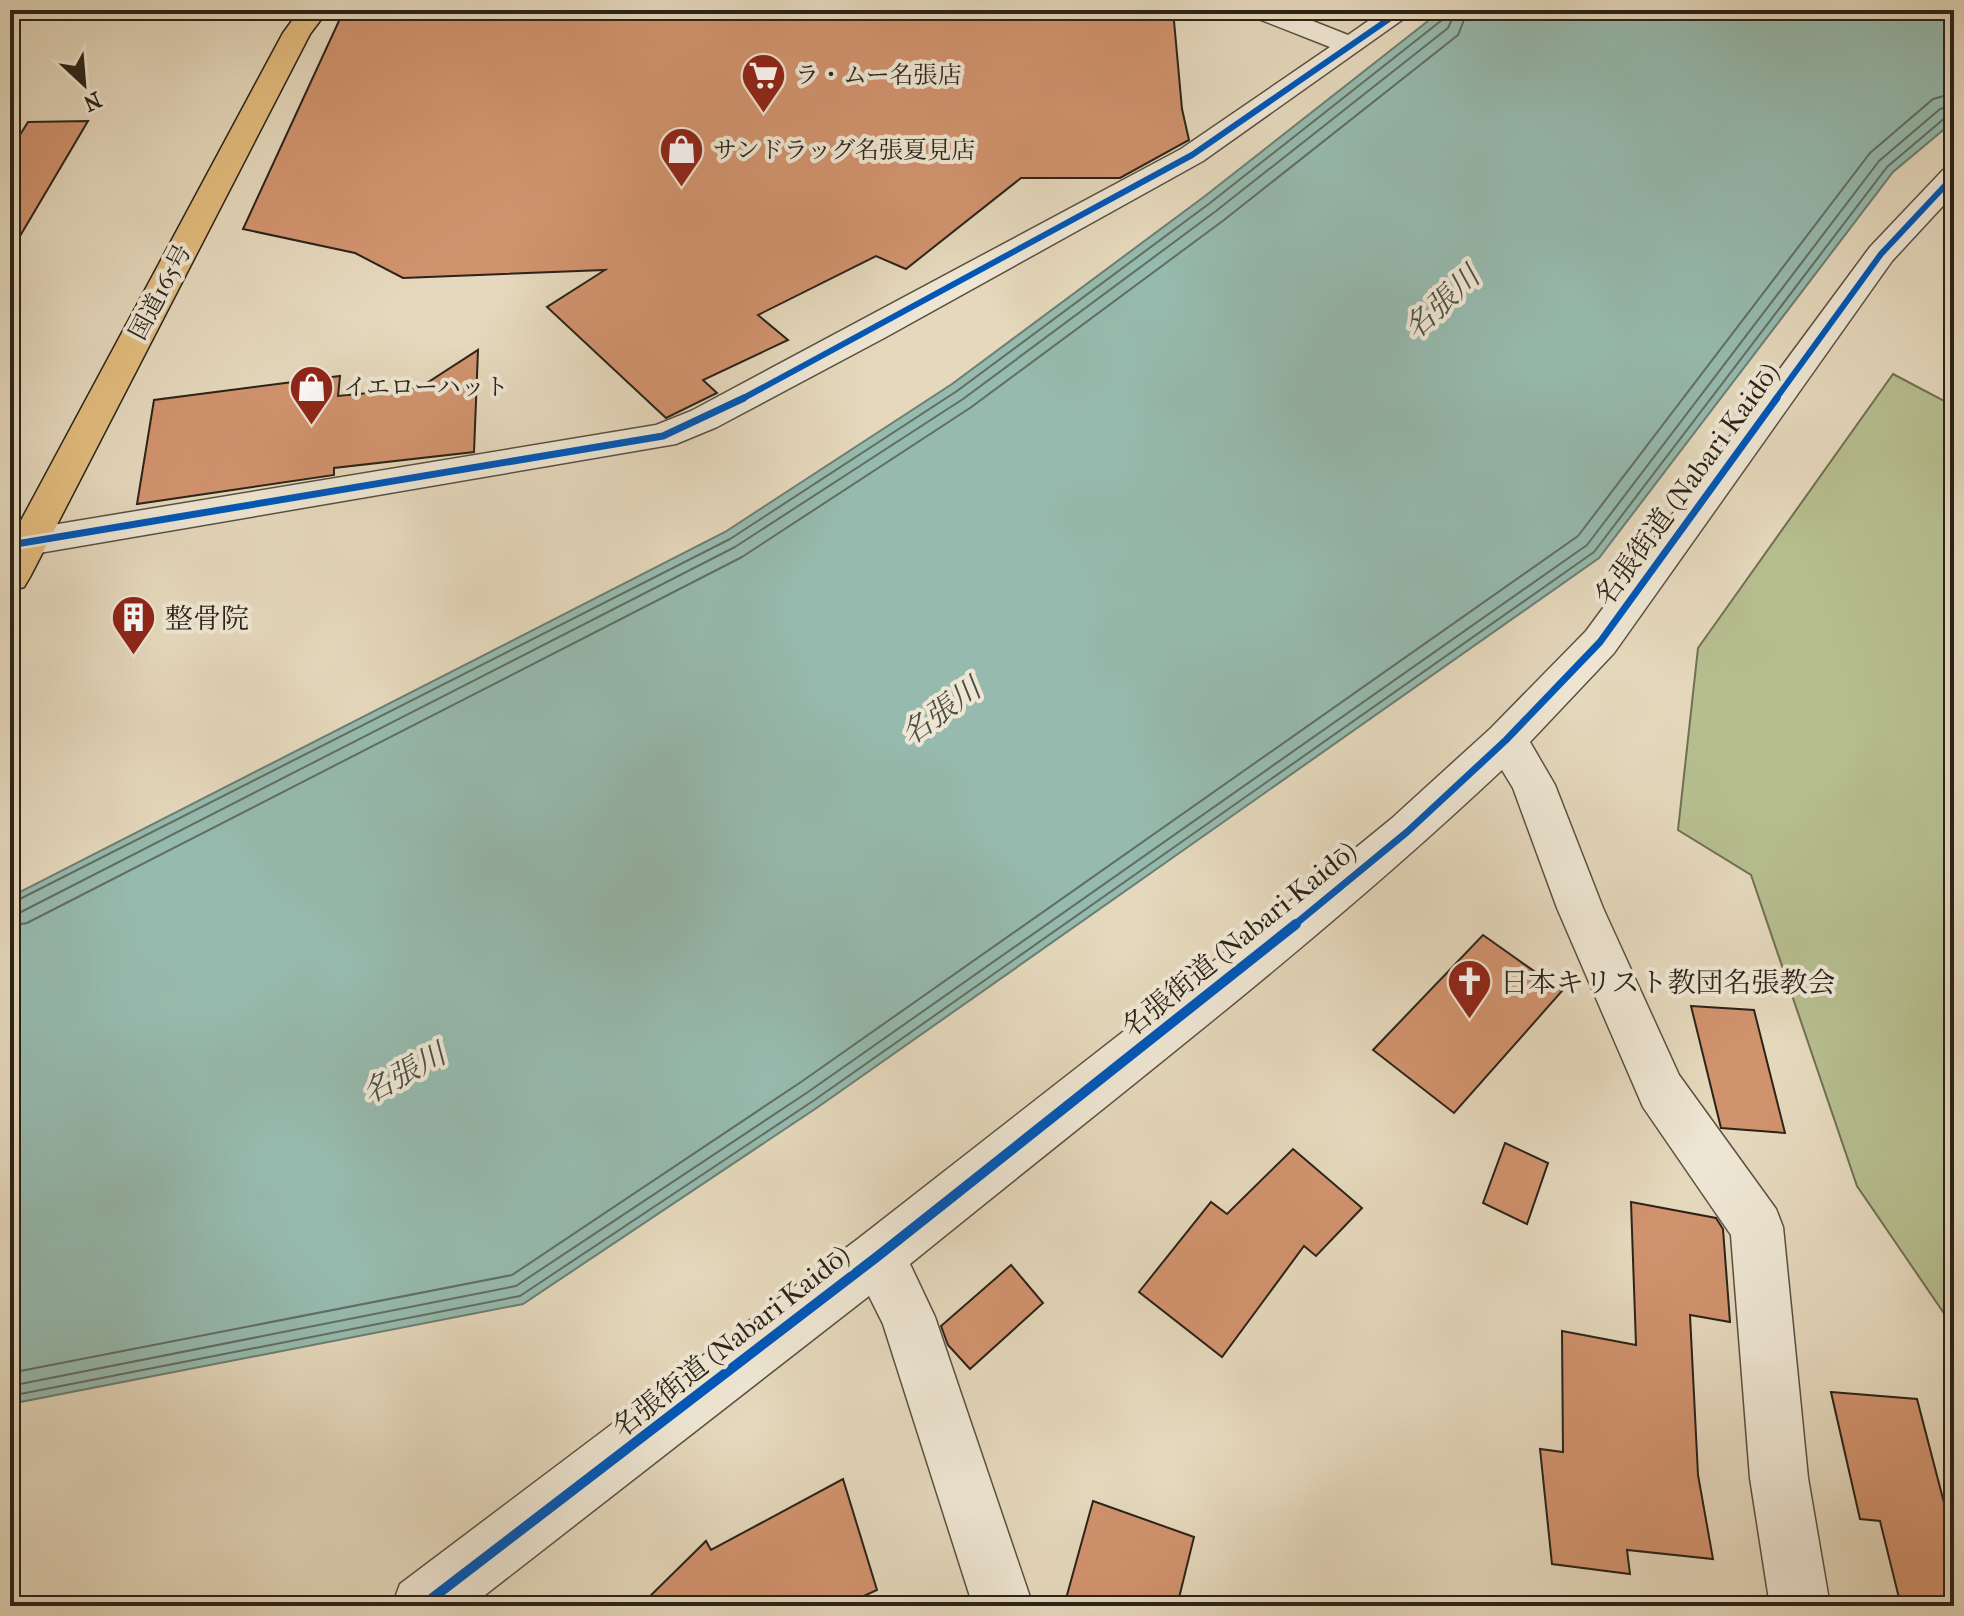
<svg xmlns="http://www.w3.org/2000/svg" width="1964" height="1616" font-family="'IM FELL French Canon','Noto Serif JP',serif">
<rect width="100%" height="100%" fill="#e5d8bc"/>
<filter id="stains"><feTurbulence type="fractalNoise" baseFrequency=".0025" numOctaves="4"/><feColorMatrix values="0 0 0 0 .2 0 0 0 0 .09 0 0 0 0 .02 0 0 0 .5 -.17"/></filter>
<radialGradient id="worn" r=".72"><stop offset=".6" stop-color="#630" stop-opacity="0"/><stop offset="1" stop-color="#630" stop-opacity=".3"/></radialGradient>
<!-- green -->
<path fill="#b6be8f" stroke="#707054" stroke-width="2" d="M1893,374L1954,406V1328L1857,1186L1751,875L1678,830L1698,648Z"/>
<!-- water -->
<path fill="#96baae" stroke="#6b7e73" stroke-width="2" d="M1442,10H1954V121L1893,172L1599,558L818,1107L523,1304L10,1404V897L725,532L952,384L1205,196Z"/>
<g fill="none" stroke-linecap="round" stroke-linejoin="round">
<!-- shore -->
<path stroke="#606e64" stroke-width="2" d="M10,904L730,539L957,391L1210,203L1442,20L1446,10
M10,914L21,912L735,547L963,399L1216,211L1448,28L1456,10
M10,926L27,923L742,557L970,408L1224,220L1458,35L1468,10
M10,1373L512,1275L801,1082L1578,536L1870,153L1933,99L1954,93
M10,1386L516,1286L808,1092L1587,545L1879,161L1940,109L1954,105
M10,1396L520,1296L813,1101L1594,552L1887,167L1946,117L1954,115"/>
</g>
<!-- building -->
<path fill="#d1936e" stroke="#2b231a" stroke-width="2" d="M344,10H1173L1182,109L1189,140L1120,178H1021L906,269L876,256L758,315L788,340L703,380L717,393L666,418L547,307L605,270L403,278L355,253L243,229Z
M88,121L10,253V151L28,122Z
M478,350L474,452L334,468V475L137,504L154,400L340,376L338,396L419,388Z
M1483,935L1562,991L1454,1113L1373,1050Z
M1691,1006L1754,1010L1785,1133L1721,1128Z
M1505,1143L1548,1163L1527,1224L1483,1203Z
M1293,1149L1362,1208L1316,1256L1304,1246L1222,1357L1139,1292L1211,1202L1227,1214Z
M1631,1202L1716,1218L1723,1229L1730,1322L1690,1315L1698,1475L1713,1559L1627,1550L1630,1574L1552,1564L1540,1449L1563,1452L1562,1331L1636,1345Z
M1011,1265L1043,1303L970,1369L948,1345L941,1326Z
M1831,1392L1917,1399L1954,1541V1606H1901L1880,1521L1860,1519Z
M843,1479L877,1590L842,1606H640L706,1541L711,1550Z
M1093,1501L1194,1537L1177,1606H1064Z"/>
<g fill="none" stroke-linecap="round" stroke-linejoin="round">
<defs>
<path id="minor" d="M1247,10H1285L1348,35L1384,10H1416L1203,161L886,337L717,427L676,444L10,558V532L656,425L691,411L1181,149L1330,47L1251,16Z
M1954,167V194L1892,261L1614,653L1530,742L1555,785L1603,908L1679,1075L1776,1209L1783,1227L1808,1478L1830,1606H1770L1750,1478L1731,1235L1643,1107L1557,908L1513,788L1502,770C1315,946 1109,1102 910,1264L935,1317L1033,1606H973L883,1324L869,1296L471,1606H392L400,1584L859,1238L1293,899L1391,819L1491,728L1586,631L1870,247L1943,170Z"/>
<path id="highway" d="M300,10H328L310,34L30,577L24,587L10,591V541L283,33Z"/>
</defs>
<!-- minor casing -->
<use href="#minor" stroke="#5a5042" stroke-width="3"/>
<!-- highway casing -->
<use href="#highway" stroke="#2b231a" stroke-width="3"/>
<!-- minor -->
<use href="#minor" fill="#eee6d3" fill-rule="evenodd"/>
<!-- highway -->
<use href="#highway" fill="#e2bc7e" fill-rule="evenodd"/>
<defs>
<path id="cycleway-far2" d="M740,400L1192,155L1402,10
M1775,400L1881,254L1954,176"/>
<path id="cycleway-far1" d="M10,545L663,436L744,398
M1293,926L1407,832L1506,740L1600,642L1777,398"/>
<path id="cycleway" d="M422,1606L878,1256L1296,924"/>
</defs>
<!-- cycleway-far2 casing -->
<use href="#cycleway-far2" stroke="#eee6d3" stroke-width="9"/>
<!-- cycleway-far1 casing -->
<use href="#cycleway-far1" stroke="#eee6d3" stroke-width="12"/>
<!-- cycleway casing -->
<use href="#cycleway" stroke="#eee6d3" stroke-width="15"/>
<!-- cycleway-far2 -->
<use href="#cycleway-far2" stroke="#0057b8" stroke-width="6"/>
<!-- cycleway-far1 -->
<use href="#cycleway-far1" stroke="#0057b8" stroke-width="7"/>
<!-- cycleway -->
<use href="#cycleway" stroke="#0057b8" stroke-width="10"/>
</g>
<!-- icons -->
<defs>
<symbol id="supermarket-pin" viewBox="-11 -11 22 30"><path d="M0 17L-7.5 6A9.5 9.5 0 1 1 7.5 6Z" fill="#8f2418" stroke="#eee6d3"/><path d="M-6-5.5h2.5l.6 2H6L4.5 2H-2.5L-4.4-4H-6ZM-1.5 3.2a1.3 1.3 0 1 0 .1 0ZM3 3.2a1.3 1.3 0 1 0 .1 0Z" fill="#fff"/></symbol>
<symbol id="shop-pin" viewBox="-11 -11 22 30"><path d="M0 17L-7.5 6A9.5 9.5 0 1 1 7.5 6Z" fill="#8f2418" stroke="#eee6d3"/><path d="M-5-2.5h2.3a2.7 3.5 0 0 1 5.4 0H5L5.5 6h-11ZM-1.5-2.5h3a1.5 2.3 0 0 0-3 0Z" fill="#fff"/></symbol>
<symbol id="building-pin" viewBox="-11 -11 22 30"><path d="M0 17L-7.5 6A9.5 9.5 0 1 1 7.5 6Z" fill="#8f2418" stroke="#eee6d3"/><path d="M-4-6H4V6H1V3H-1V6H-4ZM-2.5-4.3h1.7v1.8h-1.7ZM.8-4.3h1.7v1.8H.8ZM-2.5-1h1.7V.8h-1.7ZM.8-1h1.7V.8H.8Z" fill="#fff"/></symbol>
<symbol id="church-pin" viewBox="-11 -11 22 30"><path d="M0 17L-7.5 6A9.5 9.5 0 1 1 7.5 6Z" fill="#8f2418" stroke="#eee6d3"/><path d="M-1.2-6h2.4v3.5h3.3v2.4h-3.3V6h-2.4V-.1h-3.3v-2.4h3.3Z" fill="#fff"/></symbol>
</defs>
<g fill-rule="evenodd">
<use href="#supermarket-pin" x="738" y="50" width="51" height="69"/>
<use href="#shop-pin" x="656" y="124" width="51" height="69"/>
<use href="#shop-pin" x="286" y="362" width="51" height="69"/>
<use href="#building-pin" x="108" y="592" width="51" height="69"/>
<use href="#church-pin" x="1444" y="956" width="51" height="69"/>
</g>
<g text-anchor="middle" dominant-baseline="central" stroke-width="8" stroke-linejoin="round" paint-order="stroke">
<!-- far-poi labels -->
<g font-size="24" fill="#2b231a" stroke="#eee6d3" text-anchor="start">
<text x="795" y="75">ラ・ムー名張店</text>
<text x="713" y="150">サンドラッグ名張夏見店</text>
<text x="343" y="387">イエローハット</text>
</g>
<!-- far-street labels -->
<g font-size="24" fill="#2b231a" stroke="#eee6d3">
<text transform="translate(160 292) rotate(-62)">国道165号</text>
</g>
<!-- street labels -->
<g font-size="28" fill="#2b231a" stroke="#eee6d3">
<text transform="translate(1687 484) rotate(-54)">名張街道 (Nabari Kaidō)</text>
<text transform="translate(1239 939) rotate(-39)">名張街道 (Nabari Kaidō)</text>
<text transform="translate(731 1341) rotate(-38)">名張街道 (Nabari Kaidō)</text>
</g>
<!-- poi labels -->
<g font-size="28" fill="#2b231a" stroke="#eee6d3" text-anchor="start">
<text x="165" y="618">整骨院</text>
<text x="1500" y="982">日本キリスト教団名張教会</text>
</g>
<!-- water labels -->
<g font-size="30" font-style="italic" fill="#4b5046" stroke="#eee6d3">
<text transform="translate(1442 303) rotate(-43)">名張川</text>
<text transform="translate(941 712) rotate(-36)">名張川</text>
<text transform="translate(404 1074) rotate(-29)">名張川</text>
</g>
</g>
<!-- margin -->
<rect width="1964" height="1616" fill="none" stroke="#e5d8bc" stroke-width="40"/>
<rect x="12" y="12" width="1940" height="1592" fill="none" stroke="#2b231a" stroke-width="4"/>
<rect x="20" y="20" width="1924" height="1576" fill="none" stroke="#2b231a" stroke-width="2"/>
<!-- north arrow -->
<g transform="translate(84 84) rotate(154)" stroke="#eee6d3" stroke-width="6" paint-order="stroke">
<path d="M0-6L14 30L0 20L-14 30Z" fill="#2b231a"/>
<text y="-12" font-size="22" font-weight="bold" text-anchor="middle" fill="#2b231a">N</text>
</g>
<rect width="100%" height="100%" filter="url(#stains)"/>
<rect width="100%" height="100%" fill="url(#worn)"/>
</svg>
